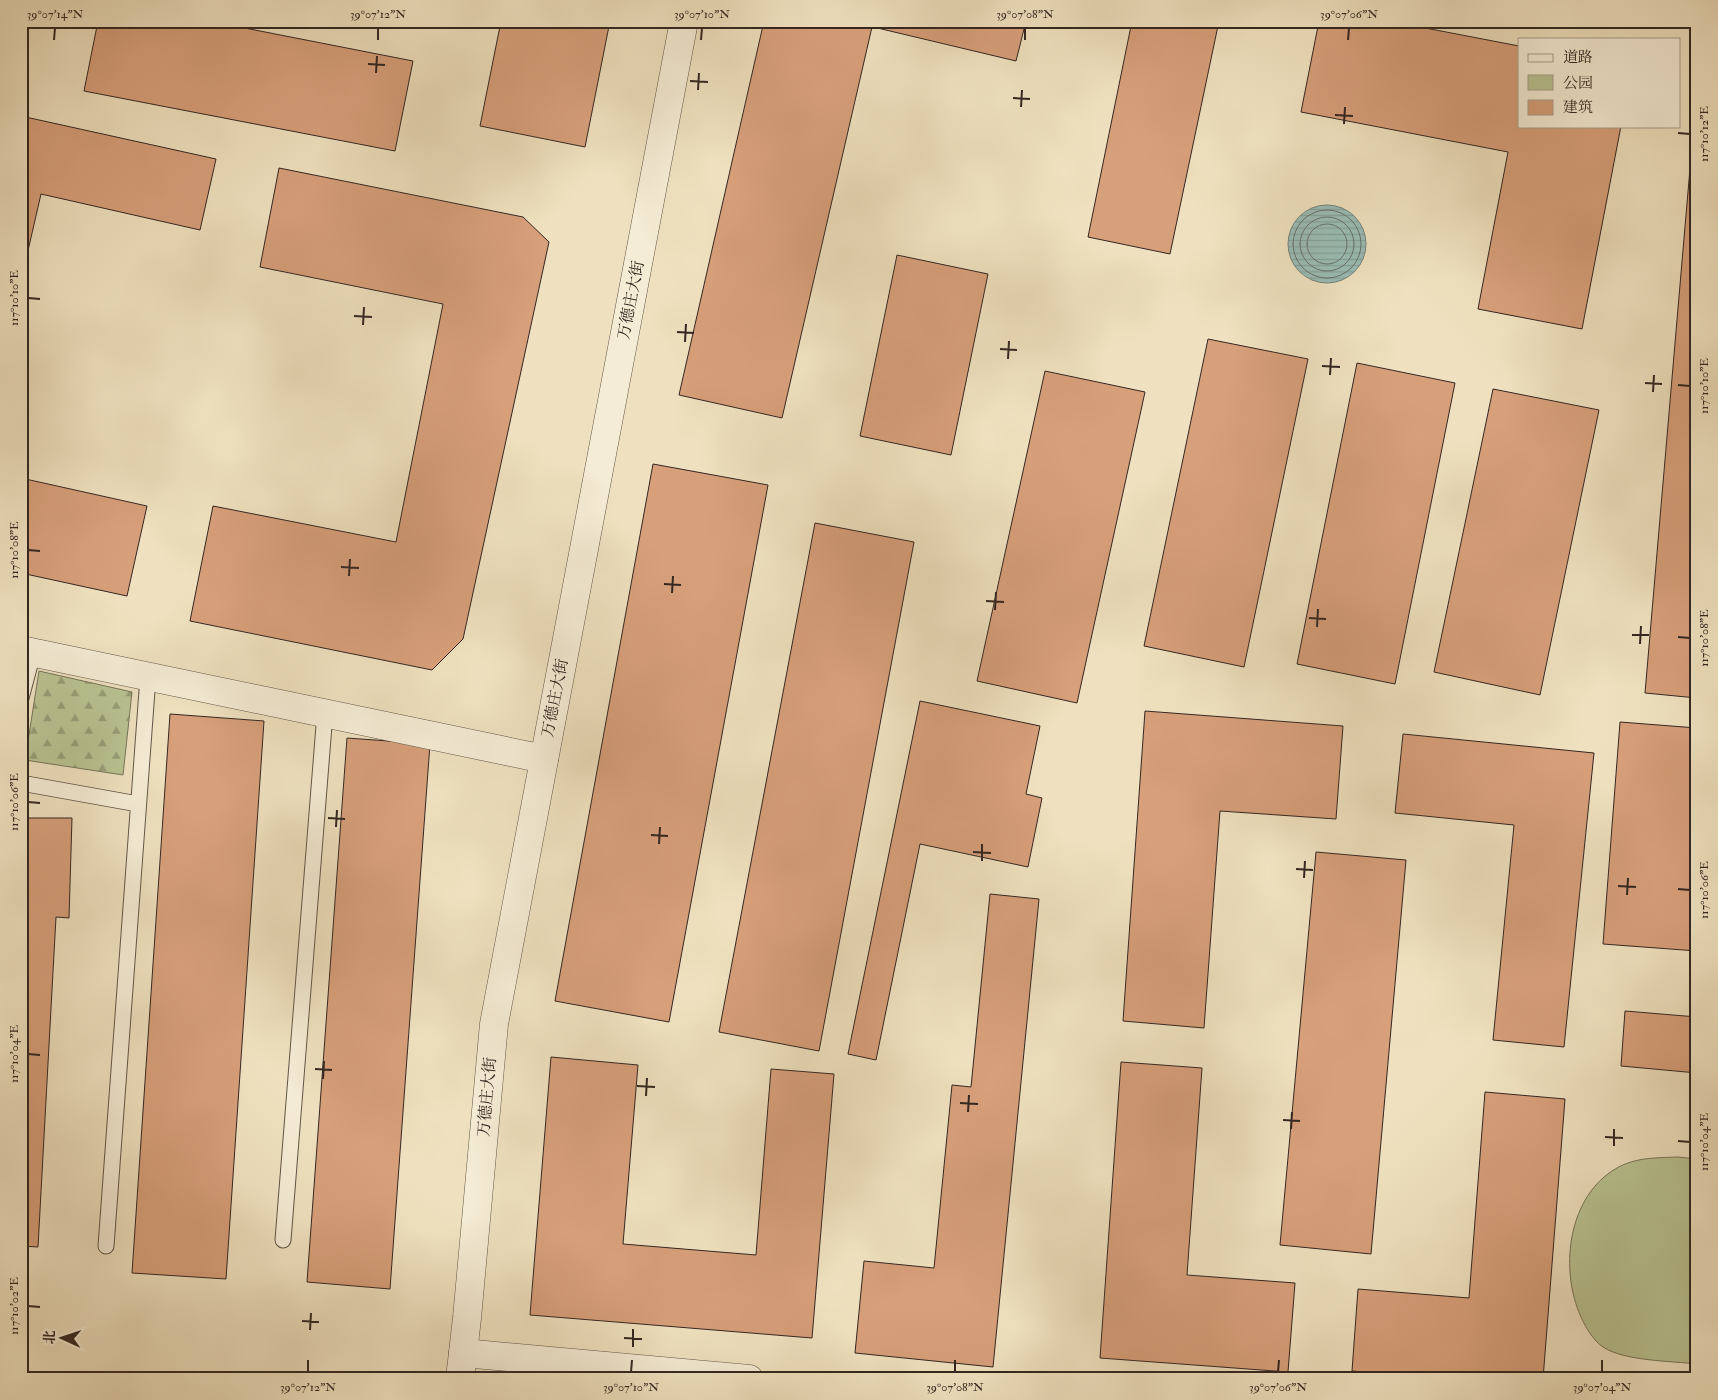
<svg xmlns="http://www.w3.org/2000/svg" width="1718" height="1400" font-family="'IM FELL Double Pica','Noto Serif SC',serif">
<defs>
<pattern id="forest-firs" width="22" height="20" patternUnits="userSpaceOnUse" patternTransform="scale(1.25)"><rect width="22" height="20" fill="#b9c392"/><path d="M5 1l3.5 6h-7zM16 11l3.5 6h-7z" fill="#979e77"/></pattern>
<pattern id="water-rules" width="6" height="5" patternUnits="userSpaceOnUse" patternTransform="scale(1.25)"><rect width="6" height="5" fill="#9abdb5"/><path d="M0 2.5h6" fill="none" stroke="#85a29b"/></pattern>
</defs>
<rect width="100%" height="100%" fill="#efe1bf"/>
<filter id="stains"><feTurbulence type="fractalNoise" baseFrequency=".004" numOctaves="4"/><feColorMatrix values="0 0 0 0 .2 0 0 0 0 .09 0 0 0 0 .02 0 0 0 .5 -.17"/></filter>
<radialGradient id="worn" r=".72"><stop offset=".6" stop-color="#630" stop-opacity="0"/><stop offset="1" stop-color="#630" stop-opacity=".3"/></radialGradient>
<!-- green -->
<path fill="#b9c392" stroke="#76755a" d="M1678,1157L1697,1159V1364C1671,1361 1624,1361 1603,1347C1593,1340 1586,1328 1581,1317C1560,1271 1567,1201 1612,1171C1633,1157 1654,1158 1678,1157Z"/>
<!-- forest -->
<path fill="url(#forest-firs)" stroke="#76755a" d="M39,671L132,692L123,775L25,760Z"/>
<!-- water -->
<path fill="url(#water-rules)" stroke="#71817a" d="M1288 244a39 39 0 1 1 78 0a39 39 0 1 1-78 0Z"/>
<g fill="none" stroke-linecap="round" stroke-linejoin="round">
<!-- shore -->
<path stroke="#66726c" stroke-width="1" d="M1293 244a34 34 0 1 1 68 0a34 34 0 1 1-68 0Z
M1300 244a27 27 0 1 1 54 0a27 27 0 1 1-54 0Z
M1307 244a20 20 0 1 1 40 0a20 20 0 1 1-40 0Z"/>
</g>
<!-- building -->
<path fill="#d79f7a" stroke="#332722" d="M98,21H209L413,61L395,151L84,91Z
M501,21H610L585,147L480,126Z
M764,21H848L872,27L782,418L679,395Z
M848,21H1026L1016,61Z
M1132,21H1219L1170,254L1088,237Z
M1319,21H1389L1519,46V126H1621L1582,329L1478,309L1508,152L1301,112Z
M21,116L216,159L200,230L41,194L21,281Z
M1694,122L1697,123V698L1645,693Z
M279,168L523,217L549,242L463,639L432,670L190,621L213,506L396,542L443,304L260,267Z
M897,255L988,274L951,455L860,436Z
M1208,339L1308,359L1244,667L1144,646Z
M1357,363L1455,383L1395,684L1297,664Z
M1045,371L1145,392L1077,703L977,681Z
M1493,389L1599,410L1540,695L1434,672Z
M653,464L768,485L669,1022L555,1001Z
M21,478L147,506L127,596L21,573Z
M815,523L914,542L819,1051L719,1032Z
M920,701L1040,726L1026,794L1042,798L1028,867L920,844L876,1060L848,1054Z
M1145,711L1343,726L1336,819L1220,811L1204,1028L1123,1021Z
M170,714L264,721L226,1279L132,1273Z
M1620,722L1697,728V951L1603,944Z
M1403,734L1594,753L1564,1047L1493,1040L1514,825L1395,813Z
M347,738L430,744L390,1289L307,1282Z
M21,818H72L69,918L56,917L38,1247L21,1246Z
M1316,852L1406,860L1371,1254L1280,1245Z
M990,894L1039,899L993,1367L855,1353L864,1261L934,1268L952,1085L971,1087Z
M1625,1011L1697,1017V1073L1621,1066Z
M551,1057L638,1065L623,1244L756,1255L771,1069L834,1074L812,1338L530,1315Z
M1121,1062L1202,1068L1187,1275L1295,1283L1288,1372L1100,1358Z
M1485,1092L1565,1099L1543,1379H1443L1352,1371L1358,1289L1469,1298Z"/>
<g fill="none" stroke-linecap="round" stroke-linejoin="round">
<defs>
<path id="service" d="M21,698L33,653
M21,783L138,804
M283,1240L325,713
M106,1246L148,677"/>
<path id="minor" d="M21,650L544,759
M463,1353L749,1379"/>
<path id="tertiary" d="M460,1379L467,1318L494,1024L684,21"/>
</defs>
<!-- service casing -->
<use href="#service" stroke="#625649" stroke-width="17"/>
<!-- minor casing -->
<use href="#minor" stroke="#625649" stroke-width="29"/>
<!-- tertiary casing -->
<use href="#tertiary" stroke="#625649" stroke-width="29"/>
<!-- service -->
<use href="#service" stroke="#f5ecd5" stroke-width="15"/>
<!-- minor -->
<use href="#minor" stroke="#f5ecd5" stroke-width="28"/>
<!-- tertiary -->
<use href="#tertiary" stroke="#f5ecd5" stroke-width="28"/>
</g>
<!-- ticks -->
<path fill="none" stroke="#332722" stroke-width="2" d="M54,40L55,28M378,40V28M701,40L702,28M1025,40V28M1348,40L1349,28M368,64L385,65M376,73L377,56M690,81L708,82M698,90L699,73M1013,98L1030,99M1021,107L1022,90M1335,115L1353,116M1344,124L1345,107M1678,133L1690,134M28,298L40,299M354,316L372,317M363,325L364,307M677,332L694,333M685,342L686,324M1000,349L1017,350M1008,359L1009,341M1322,366L1340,367M1330,375L1331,358M1645,383L1662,384M1678,385L1690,386M1653,392L1654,375M28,550L40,551M341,567L359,568M349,576L350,559M664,584L681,585M672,593L673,576M986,601L1004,602M995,610L996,592M1309,618L1326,619M1317,627L1318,609M1632,635H1649M1678,637L1690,638M1640,644L1641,626M28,802L40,803M328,818L345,819M336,827L337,810M651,835L668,836M659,844L660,827M973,852L991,853M982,861V844M1296,869L1313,870M1304,878L1305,861M1618,886L1636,887M1678,889L1690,890M1627,895L1628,878M28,1054L40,1055M315,1069L332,1070M323,1079L324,1061M637,1086L655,1087M646,1096L647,1078M960,1103L978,1104M968,1112L969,1095M1283,1120L1300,1121M1291,1129L1292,1112M1605,1137L1623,1138M1678,1141L1690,1142M1614,1146V1129M28,1306L40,1307M302,1321L319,1322M310,1330L311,1313M624,1338L642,1339M633,1347V1329M308,1372V1360M631,1372L632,1360M955,1372V1360M1278,1372L1279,1360M1602,1372V1360"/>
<g text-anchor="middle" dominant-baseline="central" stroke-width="4" stroke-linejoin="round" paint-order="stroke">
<!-- street labels -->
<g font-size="16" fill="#332722" stroke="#f5ecd5">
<text transform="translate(631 300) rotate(-79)">万德庄大街</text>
<text transform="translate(555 698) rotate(-79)">万德庄大街</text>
<text transform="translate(487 1097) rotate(-85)">万德庄大街</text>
</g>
</g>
<!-- margin -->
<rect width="1718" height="1400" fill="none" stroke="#efe1bf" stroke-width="55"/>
<!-- legend -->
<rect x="1518" y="38" width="162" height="90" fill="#f5ecd5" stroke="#a79d8d"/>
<rect x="1528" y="54" width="25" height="8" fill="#f5ecd5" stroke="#a79d8d"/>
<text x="1563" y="62" font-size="15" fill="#332722">道路</text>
<rect x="1528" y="75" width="25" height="15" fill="#b9c392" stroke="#a79d8d"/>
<text x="1563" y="88" font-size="15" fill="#332722">公园</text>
<rect x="1528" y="100" width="25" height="15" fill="#d79f7a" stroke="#a79d8d"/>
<text x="1563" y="112" font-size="15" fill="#332722">建筑</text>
<!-- north arrow -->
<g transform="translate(62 1338) rotate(273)" stroke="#f5ecd5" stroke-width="4" paint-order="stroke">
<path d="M0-4L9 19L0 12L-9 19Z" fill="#332722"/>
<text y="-8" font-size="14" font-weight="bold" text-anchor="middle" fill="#332722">北</text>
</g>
<rect x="28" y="28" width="1662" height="1344" fill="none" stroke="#332722" stroke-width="2"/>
<g font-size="12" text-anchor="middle" fill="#332722">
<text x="55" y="18">39°07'14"N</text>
<text x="378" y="18">39°07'12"N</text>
<text x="702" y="18">39°07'10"N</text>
<text x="1025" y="18">39°07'08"N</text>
<text x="1349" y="18">39°07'06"N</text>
<text transform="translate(1704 134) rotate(-90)" y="4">117°10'12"E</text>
<text transform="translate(14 298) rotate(-90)" y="4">117°10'10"E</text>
<text transform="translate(1704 386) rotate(-90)" y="4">117°10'10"E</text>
<text transform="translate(14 550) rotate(-90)" y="4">117°10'08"E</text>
<text transform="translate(1704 638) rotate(-90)" y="4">117°10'08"E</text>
<text transform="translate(14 802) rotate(-90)" y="4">117°10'06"E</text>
<text transform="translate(1704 890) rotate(-90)" y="4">117°10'06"E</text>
<text transform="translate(14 1054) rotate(-90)" y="4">117°10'04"E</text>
<text transform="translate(1704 1142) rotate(-90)" y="4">117°10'04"E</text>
<text transform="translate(14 1306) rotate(-90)" y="4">117°10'02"E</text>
<text x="308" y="1391">39°07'12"N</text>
<text x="631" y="1391">39°07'10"N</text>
<text x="955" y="1391">39°07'08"N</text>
<text x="1278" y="1391">39°07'06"N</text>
<text x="1602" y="1391">39°07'04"N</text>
</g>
<rect width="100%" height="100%" filter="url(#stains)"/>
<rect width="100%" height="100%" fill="url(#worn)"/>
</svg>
